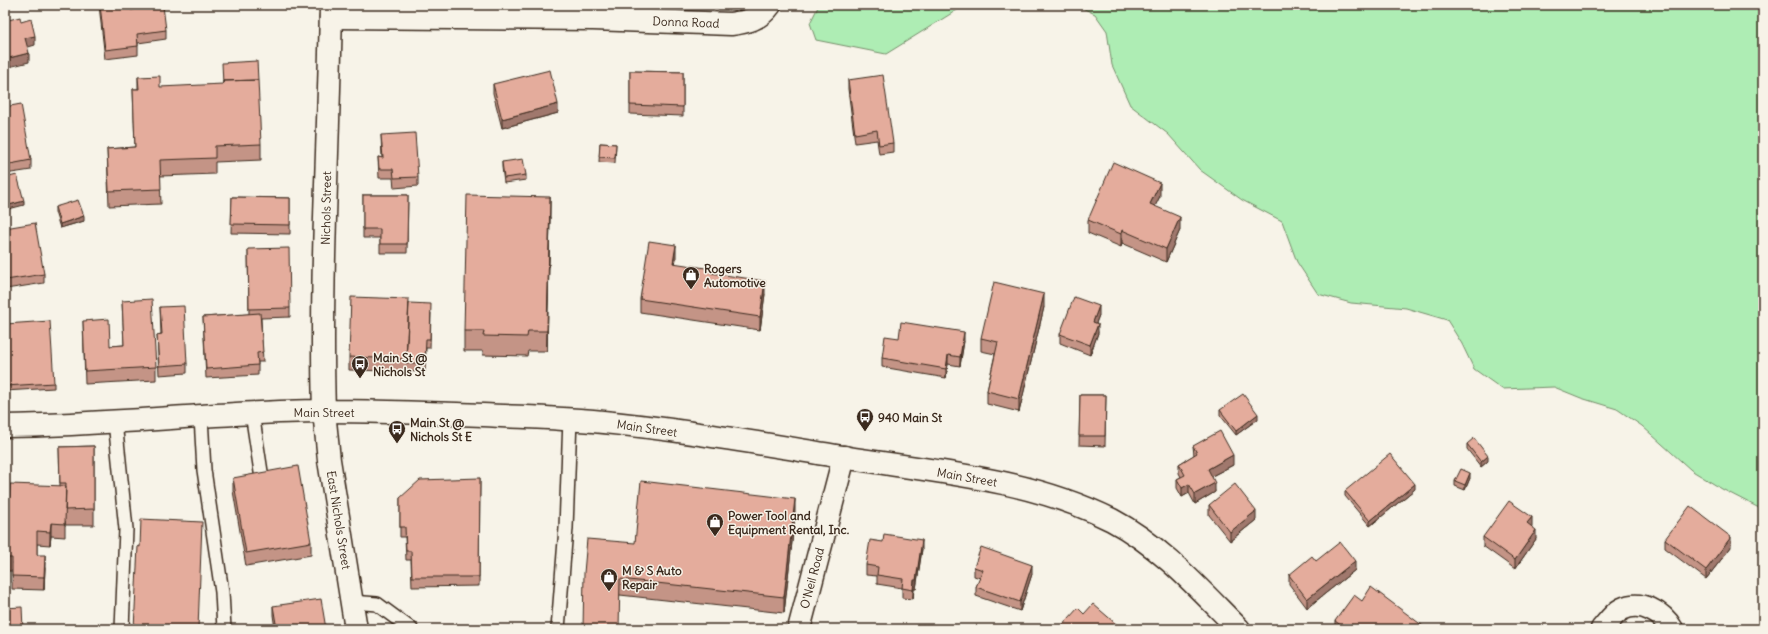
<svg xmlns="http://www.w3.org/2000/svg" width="1768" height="634" font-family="Delius,sans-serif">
<rect width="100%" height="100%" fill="#f7f3e8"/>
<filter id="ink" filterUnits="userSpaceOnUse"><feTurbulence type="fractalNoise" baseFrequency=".025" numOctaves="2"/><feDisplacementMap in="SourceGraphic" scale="8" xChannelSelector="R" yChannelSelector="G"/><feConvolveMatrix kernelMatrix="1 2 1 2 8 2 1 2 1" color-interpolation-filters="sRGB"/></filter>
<g filter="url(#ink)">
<!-- green -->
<path fill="#aeedb4" stroke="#748c69" d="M819,5H965L886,54L816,40L810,23Z
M1076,5H1231L1240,8L1258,5H1763V510L1722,489L1691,470L1642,426L1617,409L1581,398L1554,387L1502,389L1474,369L1462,344L1447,320L1406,308L1351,303L1318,294L1297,262L1282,221L1242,200L1200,170L1168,134L1130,105L1112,65L1107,31L1095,14Z"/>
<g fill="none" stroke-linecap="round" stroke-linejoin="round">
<defs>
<path id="lane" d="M252,413L263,485
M201,417L204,470L222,592L224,629
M115,421L126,529L122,629
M352,602L377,604L411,629
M558,629L566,528L570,419"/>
<path id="street" d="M331,17L593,19L731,24C747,22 760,19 770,5
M324,411L329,460L356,629
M799,629L844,457
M1602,629C1608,622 1614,613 1622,609C1641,600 1662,612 1672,629"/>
<path id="secondary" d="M324,411C320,276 329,140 331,5
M5,426C111,425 216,412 321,411C375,411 429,413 483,415C519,417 556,418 593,421C681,429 768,445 855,459C941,472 1033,480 1112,520C1161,546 1200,590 1239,629"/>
</defs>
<!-- lane casing -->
<use href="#lane" stroke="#3b2a1e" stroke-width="16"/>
<!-- street casing -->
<use href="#street" stroke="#3b2a1e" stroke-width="25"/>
<!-- secondary casing -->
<use href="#secondary" stroke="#3b2a1e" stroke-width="25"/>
<!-- lane -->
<use href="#lane" stroke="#f7f3e8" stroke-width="13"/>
<!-- street -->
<use href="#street" stroke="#f7f3e8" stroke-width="22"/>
<!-- secondary -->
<use href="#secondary" stroke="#f7f3e8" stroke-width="22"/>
</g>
<!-- wall -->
<path fill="#c49486" stroke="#3b2a1e" d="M99,5H131V10L166,30V39L138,43V55L105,59Z
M630,71L683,72V116L630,114Z
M138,77L160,87L261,144V160L215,162V174L160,176L161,204L109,206L107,149L135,147L133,89H138Z
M848,80L893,143V152L879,154L877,140L855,143L848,89Z
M493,84L558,113L502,128L493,93Z
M5,107L31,160V170L5,174Z
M381,135L418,177V186L394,188L393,178H379L378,157L382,158Z
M600,143L616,144L615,163L599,162Z
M502,162L526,175V180L504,183L502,167Z
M363,195H408L407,253H380V238H363Z
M1160,196L1155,206L1180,230L1166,262L1122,243L1121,247L1088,233V220Z
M232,197L290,198V234L231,233Z
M55,207L84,221L60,228L55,212Z
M550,217L547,351H528L527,356L483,355V351H464V331Z
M5,228L44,274V283L6,289L5,282Z
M248,249L290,308V317L261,318L263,362H258V375L206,378L203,317L249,314Z
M676,258L675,264L712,273L765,294L760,330L640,312V299Z
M122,301L156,367V380L85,384L83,321L110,346L124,345Z
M409,303L431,313L430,348H426L425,372L349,370V357Z
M160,307L187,364V373L159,375L157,335L161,334Z
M1044,307L1019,412L987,404V391L995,354L981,351V338Z
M1099,315L1096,323L1098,333L1090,355L1060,343V334Z
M5,324L54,383V388L5,391Z
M899,338L964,341L960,366L948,364L946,378L882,367V358Z
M1080,395H1106L1105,446L1079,445Z
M1220,410L1258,419L1236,435L1220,415Z
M1467,444L1488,461L1481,467L1467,449Z
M94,446V525H65V521V537L51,536L50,545L37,544V555L45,568L44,590L12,589V571H7V558L60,486L59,447Z
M1193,446L1233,465L1212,476L1215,492L1195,504L1189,493L1182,497L1177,488V479L1181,477L1179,473V464L1194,455Z
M233,478L311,542V555L246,566L233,491Z
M480,478L479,586L412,587L411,560H406L405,537H400V498Z
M1470,478L1465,490L1455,486V481Z
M1415,489L1370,526L1345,496V491Z
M1209,505L1256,520L1230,541L1209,515Z
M795,515L784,613L620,595L583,629L635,543Z
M1531,526L1536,539L1515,569L1483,546V537L1532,526Z
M1665,539L1731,547L1706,579L1665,548Z
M883,542L922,549L916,589H914L913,599L902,598V588L877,584V576L866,575V565Z
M974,567L1032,574L1020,611L976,596V587L980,578L974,576Z
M1355,570L1307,608L1289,584V575Z
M1362,601L1427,629H1335V621Z
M273,606L326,629H275L273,615Z"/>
<!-- shaded-wall -->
<path fill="#a0786d" stroke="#3b2a1e" d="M35,36V45L25,48V38Z
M29,53V62L5,68V59Z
M558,104V113L502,128V119Z
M1160,183V196L1150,217V204Z
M550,197V217L547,351V331Z
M24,201V205L5,210V206Z
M84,216V221L60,228V224Z
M1180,217V230L1166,262V249Z
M1122,230V243L1121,247V234Z
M676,245V258L673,276V263Z
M765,281V294L760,330V317Z
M1044,294V307L1019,412V399Z
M1099,306V315L1093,331V322Z
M1098,324V333L1090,355V345Z
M964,332V341L960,366V357Z
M948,355V364L946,378V369Z
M1258,414V419L1236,435V431Z
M1233,455V465L1208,478V469Z
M1488,456V461L1481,467V462Z
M1470,473V478L1465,490V485Z
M1215,483V492L1195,504V494Z
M1189,484V493L1182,497V488Z
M1415,484V489L1370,526V521Z
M795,499V515L784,613V597Z
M1256,511V520L1230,541V532Z
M1532,517V526L1527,532V523Z
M51,523V536L50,545V532Z
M1536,530V539L1515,569V560Z
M1731,537V547L1706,579V570Z
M922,540V549L916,589V580Z
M45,555V568L44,590V577Z
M1355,561V570L1307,608V599Z
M1032,565V574L1020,611V602Z
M914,580V589L913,599V590Z"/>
<!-- building -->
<path fill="#e4ac9c" stroke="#3b2a1e" d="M100,5H131V10L163,6L166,30L137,34L138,46L105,50Z
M20,17L21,22L31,19L35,36L25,38L29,53L5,59V21Z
M257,61L258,80L223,81V84L222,63Z
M550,70L558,104L502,119L493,84Z
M630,71L683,72V107L630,105Z
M883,75L893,143L879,145L877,130L855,134L848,80Z
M160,76V87L223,84V81L258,80L261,144L215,146V158L160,160L161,189L109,191L107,149L135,147L133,89H139L138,77Z
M21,104L31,160L5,165V107Z
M415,133L418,177L394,178L393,169H379L378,157L383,158L381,135Z
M600,143L616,144L615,158L599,157Z
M523,159L526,175L504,178L502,162Z
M1113,162L1160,183L1150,204L1180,217L1166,249L1122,230L1121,234L1088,220Z
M17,175L24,201L5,206V178Z
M363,195H408L407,244H380V229H363Z
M467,195L550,197L547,331H528L527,337L483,336L484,331H464Z
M232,197L290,198V225L231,224Z
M78,200L84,216L60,224L55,207Z
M35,223L44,274L6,280L5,272V228Z
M649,241L676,245L673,263L712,269L711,273L765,281L760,317L640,299Z
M289,248L290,308L249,309L248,249Z
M994,282L1044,294L1019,399L987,391L998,342L981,338Z
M351,297L409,299L406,359L349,357Z
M1074,297L1099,306L1093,322L1098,324L1090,345L1060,334Z
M152,299L156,367L85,371L83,321L109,319L110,346L124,345L122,301Z
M409,303L431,304L430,339H426L425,363H406Z
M184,306L187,364L159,366L157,335L162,334L160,307Z
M260,313L263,352L257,353L258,365L206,369L203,317Z
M50,321L54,383L5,386V324Z
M901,322L964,332L960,357L948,355L946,369L882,358L885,336L899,338Z
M1243,394L1258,414L1236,431L1220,410Z
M1080,395H1106L1105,436H1079Z
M1220,431L1233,455L1208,469L1215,483L1195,494L1189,484L1182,488L1177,479L1185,475L1179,464L1197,453L1193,446Z
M1474,438L1488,456L1481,462L1467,444Z
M94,446V509L65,510L66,483H60L59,447Z
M1390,454L1415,484L1370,521L1345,491Z
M298,466L311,542L246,553L233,478Z
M1461,469L1470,473L1465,485L1455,481Z
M480,478L479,577H412L411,551H406L405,527H400V498L420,480Z
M641,481L795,499L784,597L620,579L619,629H583L584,573L587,539L635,543Z
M10,484L66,486L65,524L51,523L50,532L37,531V555H45L44,577L12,576V558H7Z
M1235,484L1256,511L1230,532L1209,505Z
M1509,501L1532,517L1527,523L1536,530L1515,560L1483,537Z
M1690,506L1731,537L1706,570L1665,539Z
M141,519L202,522L198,629H134L138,546L140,547Z
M884,534L922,540L916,580H914L913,590L902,588L903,579L877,575L878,567L866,565L870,540L883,542Z
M1340,542L1355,561L1307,599L1289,575L1312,556L1316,561Z
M981,547L1032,565L1020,602L976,587L983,570L974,567Z
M1371,587L1427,629H1346L1335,621L1354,595L1362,601Z
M321,599L326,629H277L273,606Z
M1093,604L1122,629H1059L1078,608L1084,614Z
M22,607L23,629H5V608Z"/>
</g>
<!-- icons -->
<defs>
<symbol id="shop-pin" viewBox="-11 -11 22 30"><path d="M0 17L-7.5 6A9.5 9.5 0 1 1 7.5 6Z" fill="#3b2a1e" stroke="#f7f3e8"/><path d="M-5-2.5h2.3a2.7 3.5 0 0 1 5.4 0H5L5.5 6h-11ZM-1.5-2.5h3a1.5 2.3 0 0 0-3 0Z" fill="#fff"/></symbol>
<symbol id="bus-pin" viewBox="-11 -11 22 30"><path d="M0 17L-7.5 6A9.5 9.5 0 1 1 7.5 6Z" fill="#3b2a1e" stroke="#f7f3e8"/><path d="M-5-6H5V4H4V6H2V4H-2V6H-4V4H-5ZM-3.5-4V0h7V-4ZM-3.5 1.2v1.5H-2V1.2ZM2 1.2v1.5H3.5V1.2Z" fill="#fff"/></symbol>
</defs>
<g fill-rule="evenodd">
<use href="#shop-pin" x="681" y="265" width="20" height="27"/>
<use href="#bus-pin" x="350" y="354" width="20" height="27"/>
<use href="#bus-pin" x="855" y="407" width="20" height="27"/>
<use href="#bus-pin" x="387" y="419" width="20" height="27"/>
<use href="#shop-pin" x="705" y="512" width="20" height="27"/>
<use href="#shop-pin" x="599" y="567" width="20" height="27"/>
</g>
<g text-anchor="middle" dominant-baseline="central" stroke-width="3" stroke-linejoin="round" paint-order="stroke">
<!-- street labels -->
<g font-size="12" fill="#3b2a1e" stroke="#f7f3e8">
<text transform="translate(686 22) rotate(2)">Donna Road</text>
<text transform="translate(326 208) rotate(-89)">Nichols Street</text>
<text x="324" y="412">Main Street</text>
<text transform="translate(647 428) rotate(8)">Main Street</text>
<text transform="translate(967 477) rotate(10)">Main Street</text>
<text transform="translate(339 520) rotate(81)">East Nichols Street</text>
<text transform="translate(812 578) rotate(-75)">O'Neil Road</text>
</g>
<!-- poi labels -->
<g font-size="12" font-weight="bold" fill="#3b2a1e" stroke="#f7f3e8" text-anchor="start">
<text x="704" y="268">Rogers<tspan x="704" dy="14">Automotive</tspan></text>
<text x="373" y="357">Main St @<tspan x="373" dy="14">Nichols St</tspan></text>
<text x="878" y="417">940 Main St</text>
<text x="410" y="422">Main St @<tspan x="410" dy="14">Nichols St E</tspan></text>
<text x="728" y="515">Power Tool and<tspan x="728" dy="14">Equipment Rental, Inc.</tspan></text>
<text x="622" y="570">M &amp; S Auto<tspan x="622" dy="14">Repair</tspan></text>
</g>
</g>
<!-- margin -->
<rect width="1768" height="634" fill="none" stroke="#f7f3e8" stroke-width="20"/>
<rect x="10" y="10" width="1748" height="614" fill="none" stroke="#3b2a1e" stroke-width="1.5" filter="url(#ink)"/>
</svg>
